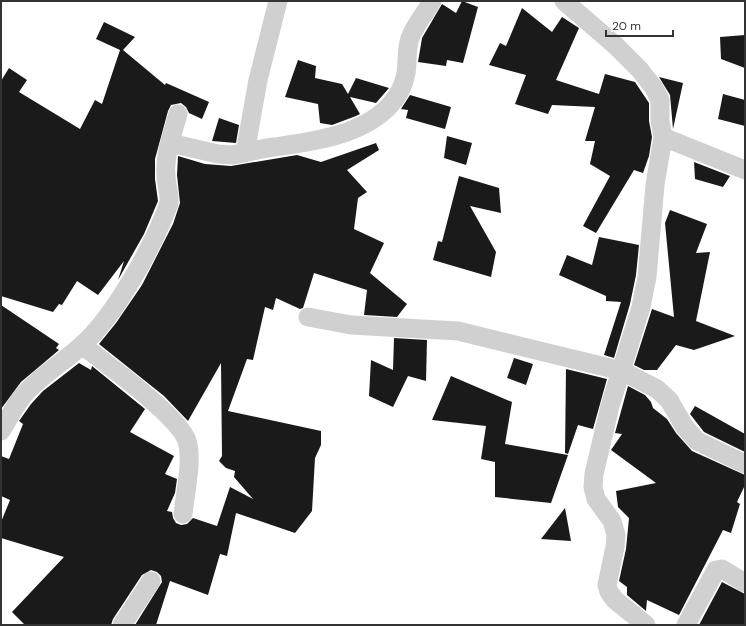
<svg xmlns="http://www.w3.org/2000/svg" width="746" height="626" font-family="'DM Sans',sans-serif">
<rect width="100%" height="100%" fill="#fff"/>
<!-- building -->
<path fill="#1a1a1a" d="M462,1L478,7L463,63L447,60L446,66L418,62L422,38L442,4L456,13Z
M522,8L552,32L562,17L579,28L556,80L599,94L605,74L635,82L649,103V121L652,137L649,156L643,173L634,170L596,233L583,226L610,176L590,164L595,141H585L595,107L552,105L548,114L515,104L526,75L489,65L500,43L506,46Z
M104,22L135,37L123,50L165,85L166,83L209,102L202,119L189,113L186,107L181,103L171,105L168,111L155,159V179L158,201L144,234L118,280L124,261L98,295L77,281L62,305L59,304L53,312L1,296V81L9,68L27,80L19,92L80,129L95,100L102,104L120,50L96,39Z
M745,35V68L721,59L720,37Z
M298,60L316,66L315,78L342,84L348,94L356,78L389,88L376,103L350,97L360,114L356,116L332,125L320,123L318,104L285,97Z
M659,77L683,83L673,129L670,95Z
M723,94L745,100V126L718,119Z
M410,95L451,107L445,129L406,118L408,110L401,109Z
M219,118L239,125L236,143L212,141Z
M447,136L472,143L466,165L444,158Z
M376,143L379,150L347,170L367,192L358,198L354,229L384,243L370,273L407,304L397,317L364,315L367,290L314,273L303,308L300,309L276,298L273,310L265,307L253,360L247,359L228,411L321,431V445L315,458L312,511L295,533L236,513L227,556L220,554L208,595L170,581L156,625H135L162,582L161,576L157,572L151,570L142,575L113,619L111,625H25L12,612L64,557L1,538V522L10,500L1,496V456L9,459L23,424L19,421L31,404L43,391L79,363L91,370L92,366L145,409L130,432L174,456L165,474L177,479L175,493L167,511L172,512L173,518L176,523L181,525L187,524L193,518L217,526L230,487L253,499L234,477L235,471L226,468L219,461L222,456L221,363L188,421L164,396L99,344L116,323L142,285L173,224L180,203L177,175L178,156L205,164L231,166L297,155L321,162Z
M694,162L730,176L723,187L695,179Z
M459,176L499,188L501,213L470,206L496,252L491,277L433,260L438,241L442,242Z
M670,210L707,224L696,253L710,252L696,321L735,336L694,350L676,345L657,370H644L634,365L652,309L674,317L665,223Z
M599,237L639,245L636,275L630,304L614,358L604,355L621,302L606,301V296L559,275L567,255L592,265Z
M1,305L59,344L56,348L59,350L21,382L1,409Z
M394,338L427,340L426,381L408,376L393,407L369,396L371,360L393,370Z
M514,358L533,364L526,385L507,378Z
M566,369L607,379L593,429L578,425L568,454L565,453Z
M451,376L512,402L505,444L568,455L551,503L495,497V462L481,459L486,426L432,420Z
M628,386L645,395L651,402L653,408L667,419L676,433L692,451L745,475V485L737,502L740,504L731,533L723,530L679,615L647,600L646,611L627,595V587L619,581L626,549L629,518L618,507L616,491L656,483L611,450L622,434L615,433Z
M695,406L745,434V452L704,432L690,414Z
M565,508L571,541L541,539Z
M722,582L745,594V625H699Z"/>
<g fill="none" stroke-linecap="round" stroke-linejoin="round">
<!-- street -->
<path stroke="#d0d0d0" stroke-width="19" d="M564,1L615,45L640,70L654,88L660,100V121L663,137L655,185L647,277L641,307L610,406L594,474L593,487L596,499L612,521L616,535L615,547L607,585L609,592L615,600L646,625
M663,137L745,170
M170,143L218,154L232,155C246,153 259,149 274,147C316,141 377,134 400,91C411,69 404,57 410,38C415,24 426,13 432,1
M245,153L258,80L278,1
M308,317L351,325L458,331L622,371L657,389L669,400L684,426L697,441L745,464
M82,345C106,364 179,416 187,441C193,460 185,494 183,514
M1,431C8,420 14,407 22,397C38,377 63,363 82,345C115,316 154,245 169,203C170,193 166,185 166,175C164,155 173,133 178,114
M122,625L151,581
M686,625L716,570L722,569L745,583"/>
</g>
<!-- border -->
<rect width="746" height="626" fill="none" stroke="#333333" stroke-width="4"/>
<!-- scale -->
<path d="M606 30v6h67v-6" fill="none" stroke="#333333" stroke-width="2"/>
<text x="612" y="30" font-size="12" fill="#333333" stroke="#ffffff" stroke-width="3" paint-order="stroke">20 m</text>
</svg>
